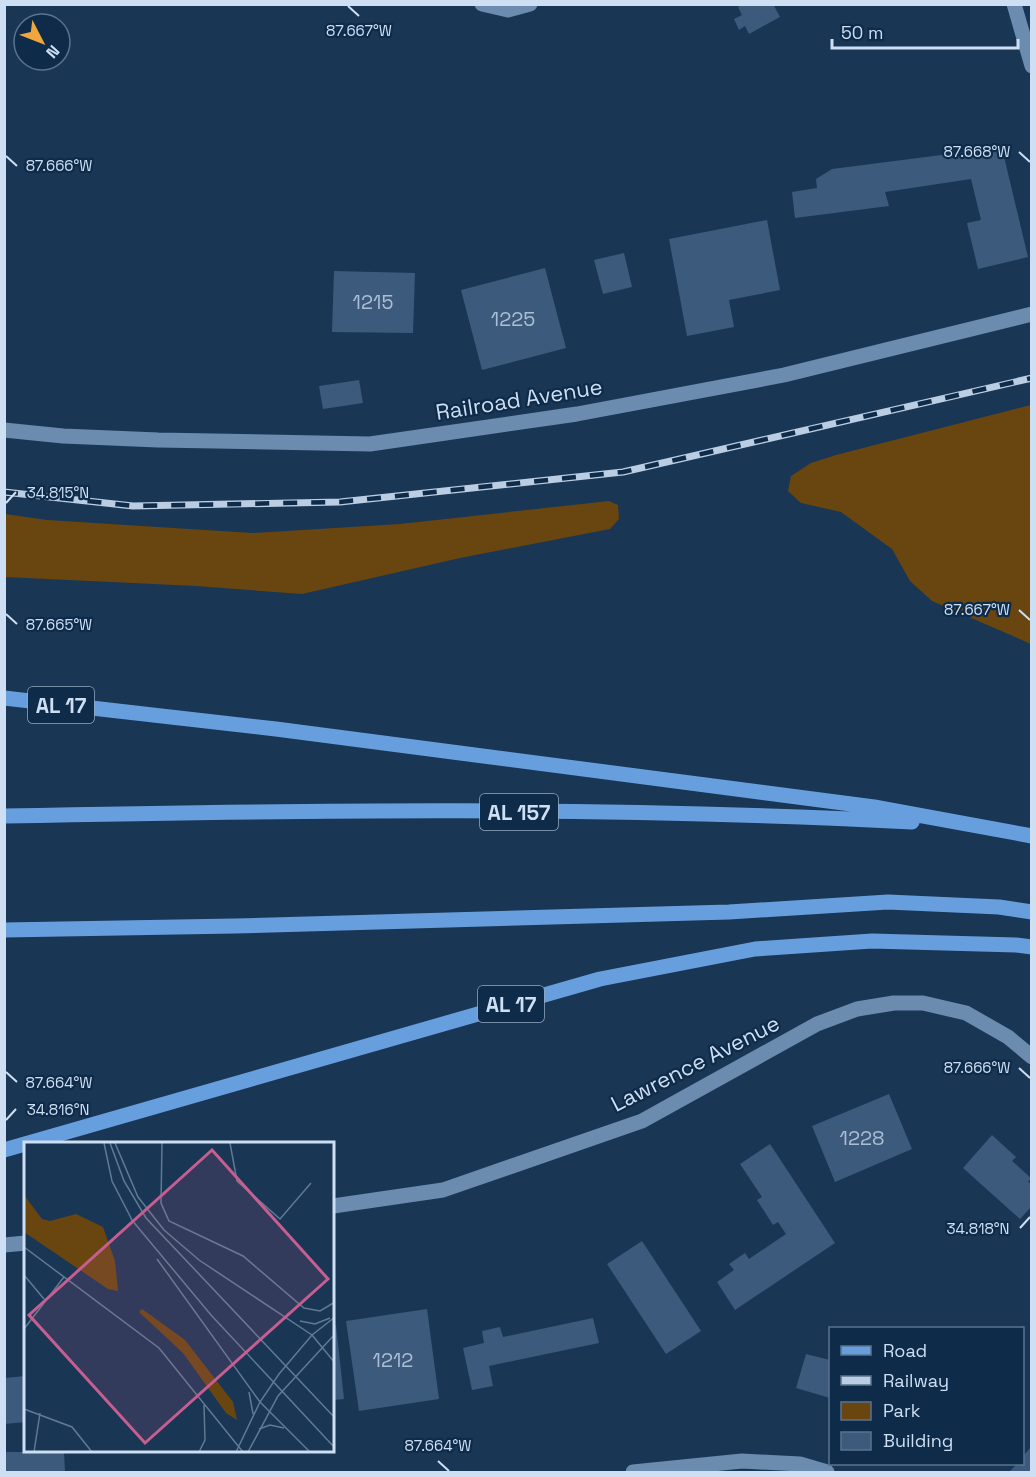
<svg xmlns="http://www.w3.org/2000/svg" width="1036" height="1477" font-family="'Space Grotesk',sans-serif">
<rect width="100%" height="100%" fill="#193655"/>
<!-- green -->
<path fill="#694610" d="M1031,405V644L932,601L910,581L892,549L841,512L801,503L788,491L791,476L811,463L836,455Z
M609,501L618,505L619,519L610,529L460,558L302,594L196,586L5,577V514L47,520L253,533L400,524Z"/>
<!-- building -->
<path fill="#3c5a7c" d="M743,4H773L780,17L749,34L745,26L739,30L734,19L742,15L738,7Z
M1001,144L1028,257L978,269L967,223L981,220L971,179L885,192L889,206L795,218L792,192L817,188L816,179L832,169L965,152Z
M767,220L780,290L729,300L734,327L687,336L669,239Z
M624,253L632,287L603,294L594,260Z
M545,268L566,348L482,370L461,290Z
M334,271L415,273L413,333L332,332Z
M359,380L363,403L323,409L319,386Z
M889,1094L912,1149L835,1182L812,1126Z
M992,1135L1016,1157L1012,1161L1031,1178L1028,1182L1032,1184V1206L1020,1219L963,1168Z
M770,1144L835,1243L735,1310L717,1282L734,1270L729,1264L745,1253L749,1259L786,1234L778,1222L773,1225L757,1200L762,1197L740,1164Z
M642,1241L701,1331L666,1354L607,1264Z
M427,1309L439,1399L359,1411L346,1321Z
M593,1318L599,1343L489,1366L493,1386L472,1390L463,1348L484,1343L482,1331L500,1327L503,1337Z
M336,1325L344,1399L333,1400V1326Z
M806,1354L830,1360V1398L796,1388Z
M26,1376V1422L4,1424V1378Z
M1032,1446V1472H1009L1017,1464H1022V1457Z
M5,1452H64L65,1472H5Z"/>
<g fill="none" stroke-linecap="round" stroke-linejoin="round">
<!-- minor -->
<path stroke="#6b8baf" stroke-width="15" d="M482,4L508,10L530,4
M1014,4L1032,66
M4,430L63,436L158,440L370,444L577,414L784,375L1032,314
M333,1206L443,1190L642,1121L817,1024L857,1009L894,1003H923L966,1013L1008,1037L1032,1057
M4,1245L26,1243
M633,1472L742,1461L800,1464L827,1472"/>
<!-- major -->
<path stroke="#679fde" stroke-width="15" d="M4,698L276,729L874,807L1032,836
M4,816C307,810 610,806 912,822
M4,930L235,926L729,912L888,902L999,907L1032,912
M4,1150L600,979L755,949L872,941L1016,945L1032,947"/>
<defs>
<path id="rail" d="M4,492L133,506L340,502L623,472L1032,378"/>
</defs>
<!-- rail casing -->
<use href="#rail" stroke="#bbcde2" stroke-width="7"/>
<!-- rail -->
<use href="#rail" stroke="#0e2b4a" stroke-width="4.5" stroke-dasharray="14" stroke-linecap="butt"/>
</g>
<!-- ticks -->
<path fill="none" stroke="#cedff3" stroke-width="2" d="M348,6L359,16M1019,152L1030,162M6,156L17,166M6,503L16,492M1019,610L1030,620M6,614L17,624M1019,1068L1030,1078M6,1072L17,1082M6,1120L16,1109M1020,1228L1030,1217M438,1461L449,1471"/>
<g text-anchor="middle" dominant-baseline="central" stroke-width="4.5" stroke-linejoin="round" paint-order="stroke">
<!-- number labels -->
<g font-size="20" fill="#aabed5">
<text x="373" y="302">1215</text>
<text x="513" y="319">1225</text>
<text x="862" y="1138">1228</text>
<text x="393" y="1360">1212</text>
</g>
<!-- shield labels -->
<g fill="#0e2b4a" stroke="#94a9c0" stroke-width="1.5">
<rect x="28" y="687" width="66" height="36" rx="4.5"/>
<rect x="480" y="794" width="78" height="36" rx="4.5"/>
<rect x="478" y="986" width="66" height="36" rx="4.5"/>
</g>
<g font-size="21" font-weight="bold" fill="#cedff3">
<text x="61" y="705">AL 17</text>
<text x="519" y="812">AL 157</text>
<text x="511" y="1004">AL 17</text>
</g>
<!-- street labels -->
<g font-size="22" fill="#cedff3" stroke="#0e2b4a">
<text transform="translate(519 399) rotate(-9)">Railroad Avenue</text>
<text transform="translate(695 1063) rotate(-27)">Lawrence Avenue</text>
</g>
</g>
<!-- overview -->
<g transform="translate(24 1142)">
<rect width="310" height="310" fill="#193655"/>
<path d="M0,53L18,77L26,79L52,72L79,85L91,119L94,149L84,147L0,90ZM118,167L161,198L209,260L213,278L202,271L159,211L115,170Z" fill="#694610"/>
<path fill="none" stroke="#617a94" stroke-width="1.5" d="M80,1L88,39L108,78M86,1L100,39L122,76L311,276M91,1L114,55L140,88L175,118L288,193M138,1L137,61L145,79L219,114L280,166L296,169L311,160M206,1L213,39L256,77L287,41M107,77L187,173L311,306M0,105L135,206L219,310M133,117L236,260M0,133L20,157M276,179L291,182L306,176M0,187L40,135M288,193L311,221M225,250L229,272M236,260L286,310M0,267L48,285L68,310M235,287L246,283L260,286M10,310L16,271M175,310L181,298L180,263M212,310L236,260L255,232L288,193L311,175M224,310L254,254L311,192"/>
<path fill="#c65e90" fill-opacity="0.15" stroke="#c65e90" stroke-width="3" d="M188,8L304,137L121,301L5,173Z"/>
<rect width="310" height="310" fill="none" stroke="#cedff3" stroke-width="3"/>
</g>
<g font-size="15" text-anchor="middle" fill="#cedff3" stroke="#0e2b4a" stroke-width="4.5" stroke-linejoin="round" paint-order="stroke">
<text x="359" y="36">87.667°W</text>
<text x="977" y="157">87.668°W</text>
<text x="59" y="171">87.666°W</text>
<text x="58" y="498">34.815°N</text>
<text x="977" y="615">87.667°W</text>
<text x="59" y="630">87.665°W</text>
<text x="977" y="1073">87.666°W</text>
<text x="59" y="1088">87.664°W</text>
<text x="58" y="1115">34.816°N</text>
<text x="978" y="1234">34.818°N</text>
<text x="438" y="1451">87.664°W</text>
</g>
<!-- border -->
<rect width="1036" height="1477" fill="none" stroke="#cedff3" stroke-width="12"/>
<!-- legend -->
<rect x="829" y="1327" width="195" height="138" fill="#0e2b4a" stroke="#5b738e" stroke-width="1.5"/>
<rect x="841" y="1346" width="30" height="9" fill="#679fde" stroke="#5b738e" stroke-width="1.5"/>
<text x="883" y="1357" font-size="18" fill="#cedff3">Road</text>
<rect x="841" y="1376" width="30" height="9" fill="#bbcde2" stroke="#5b738e" stroke-width="1.5"/>
<text x="883" y="1387" font-size="18" fill="#cedff3">Railway</text>
<rect x="841" y="1402" width="30" height="18" fill="#694610" stroke="#5b738e" stroke-width="1.5"/>
<text x="883" y="1417" font-size="18" fill="#cedff3">Park</text>
<rect x="841" y="1432" width="30" height="18" fill="#3c5a7c" stroke="#5b738e" stroke-width="1.5"/>
<text x="883" y="1447" font-size="18" fill="#cedff3">Building</text>
<!-- north arrow -->
<g transform="translate(42 42) rotate(132)"><circle r="28" fill="#0e2b4a" stroke="#5b738e" stroke-width="1.5"/>
<path d="M0-4.5L10 22L0 15L-10 22Z" fill="#efa73d"/>
<text y="-9" font-size="16" font-weight="bold" text-anchor="middle" fill="#cedff3">N</text>
</g>
<!-- scale -->
<path d="M832 39v9h186v-9" fill="none" stroke="#cedff3" stroke-width="3"/>
<text x="841" y="39" font-size="18" fill="#cedff3" stroke="#0e2b4a" stroke-width="4.5" paint-order="stroke">50 m</text>
</svg>
